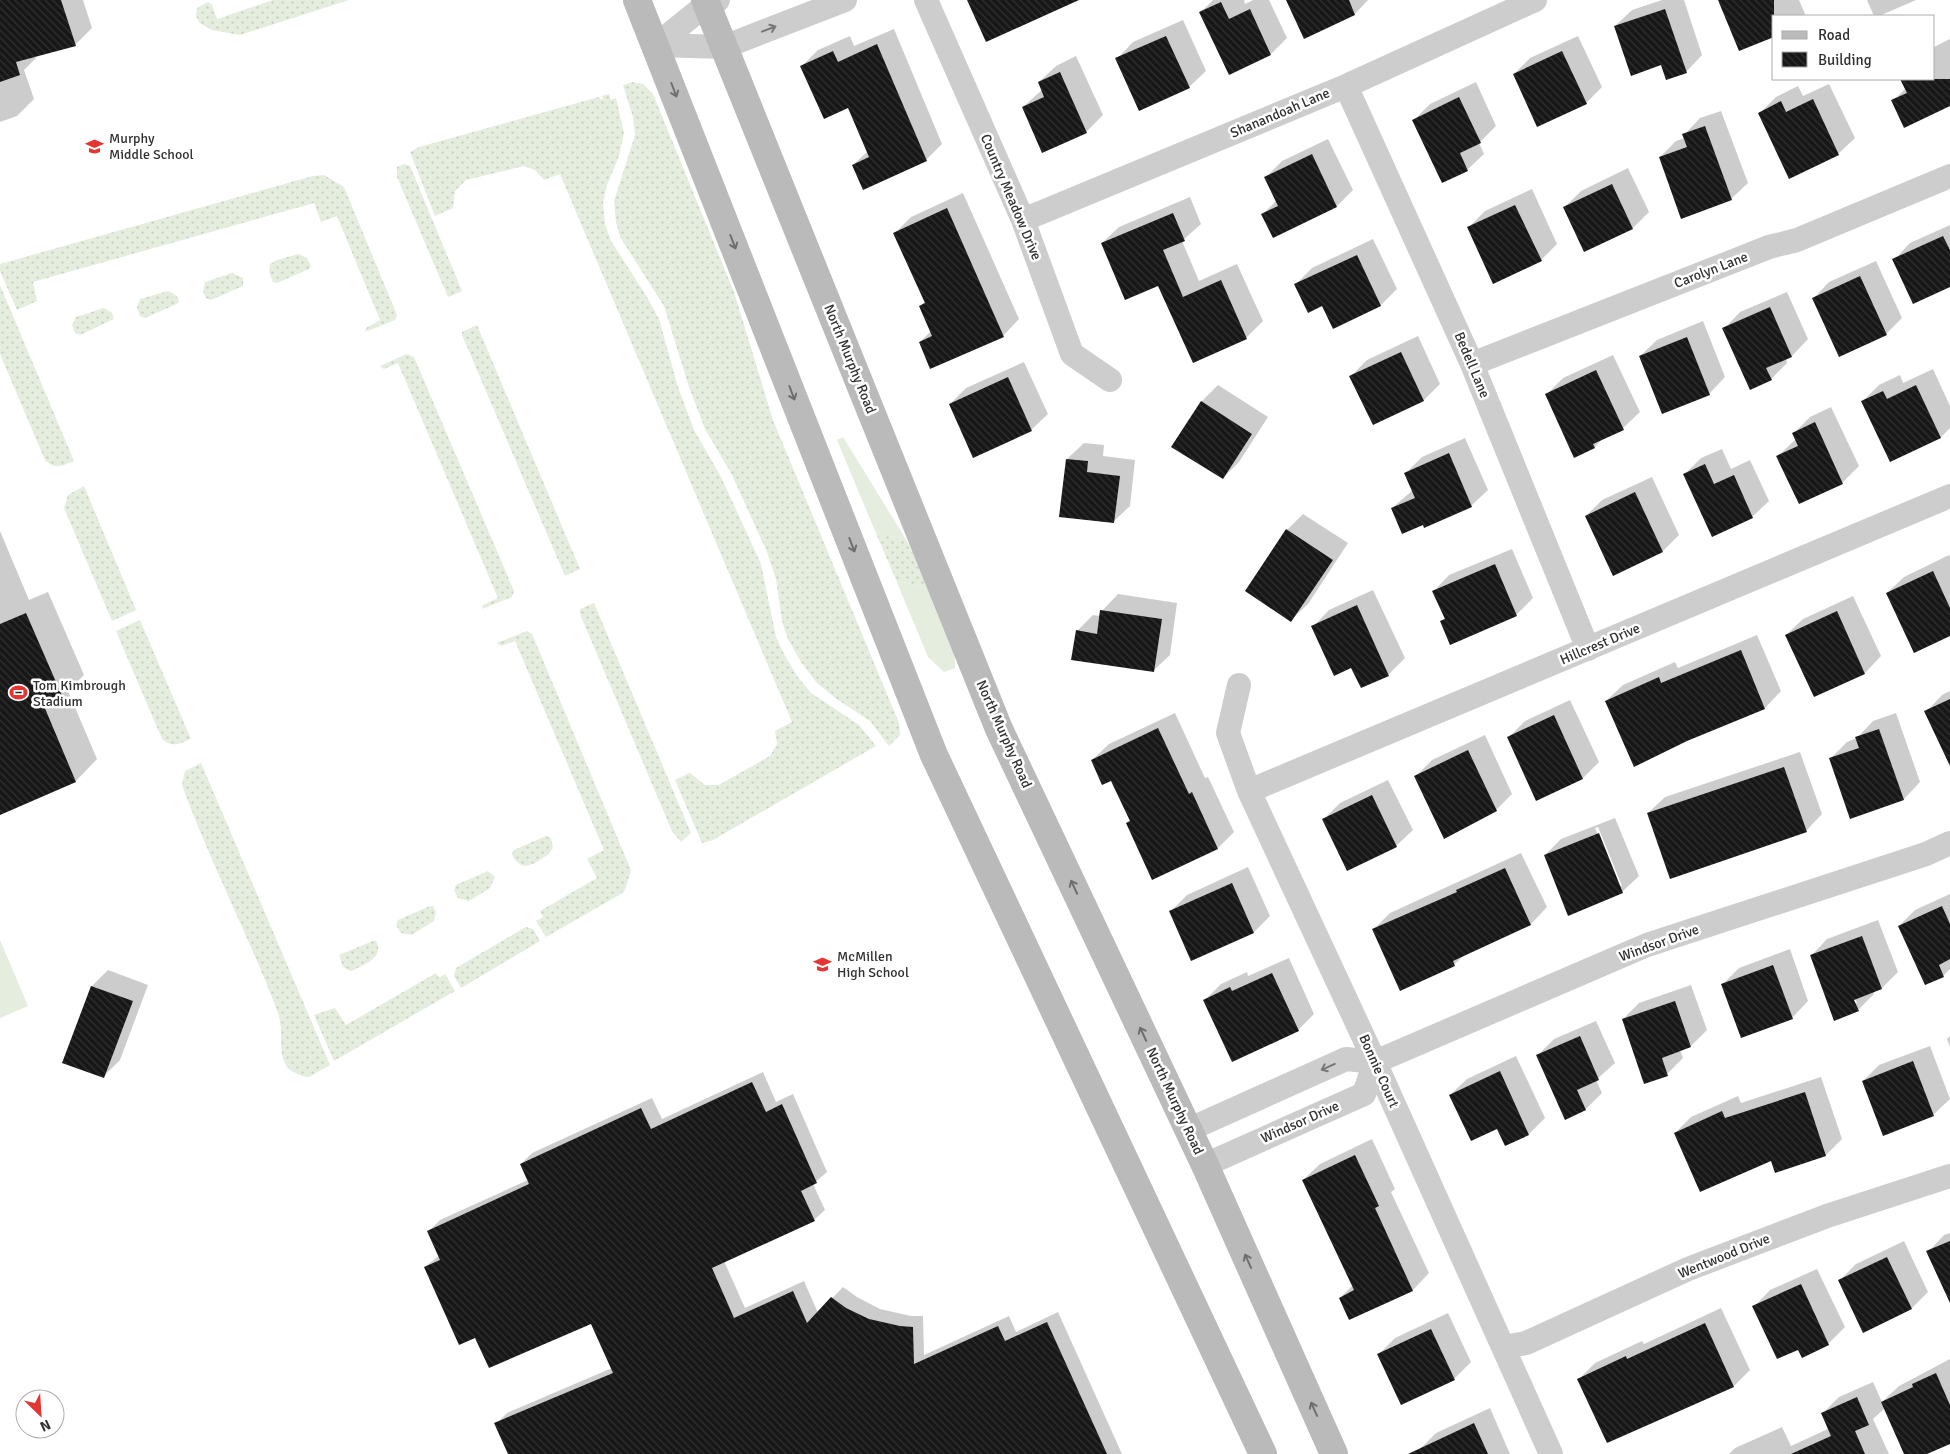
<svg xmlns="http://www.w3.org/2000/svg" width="1950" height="1454" font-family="Signika,sans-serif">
<defs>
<pattern id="grass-dots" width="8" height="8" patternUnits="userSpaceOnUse" patternTransform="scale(1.25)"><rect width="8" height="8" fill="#e4edde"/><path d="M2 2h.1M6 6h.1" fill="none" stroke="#c4ccbf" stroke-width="1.8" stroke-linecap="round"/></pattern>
<pattern id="building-back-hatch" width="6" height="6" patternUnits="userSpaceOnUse" patternTransform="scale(1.25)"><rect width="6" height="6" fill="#171717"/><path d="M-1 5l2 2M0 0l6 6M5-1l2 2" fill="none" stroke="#303030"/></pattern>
</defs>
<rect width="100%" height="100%" fill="#fff"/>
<!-- grass -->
<path fill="url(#grass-dots)" d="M273,0H349L240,35L212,30L200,23L196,16L197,8L208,2L212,5L217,19Z
M633,82L643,84L653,94L734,292L773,420L899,723L900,735L889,746L870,721L838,700L817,683L801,662L788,639L782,621L776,579L767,552L731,473L705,429L689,387L664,306L620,237L616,222L614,201L635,135L633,117L623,85Z
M609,94L611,100L616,98L624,133L619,156L607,185L603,202L605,224L611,241L647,297L659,319L678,387L694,430L721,477L761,564L776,637L784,654L797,676L811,693L859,725L876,746L713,840L702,843L675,780L690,773L705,785H719L770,756L777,744L775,731L792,722L560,174L544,180L535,170L524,166L466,180L455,191L453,208L435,216L410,152L419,147L599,97L601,100L603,99L602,96Z
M404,164L410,166L462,291L448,297L397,177V167Z
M324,175L344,187L397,315L395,320L365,332L366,328L380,320L337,216L321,222L314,203L33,282L37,301L17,310L0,271V264L313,176Z
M298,254L307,258L311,266L309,269L277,283L273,282L269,272L270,264L277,260Z
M232,273L243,278V286L211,300L206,298L203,292L205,282Z
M0,285L74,461C62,466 55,470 45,460L0,354Z
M168,291L177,296L179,302L177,304L145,318L140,316L137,307L140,299Z
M104,308L112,313L114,319L80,335L75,333L72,325L76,317Z
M477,325L580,569L565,576L462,335V332Z
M407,354L414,357L514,591L512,597L482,609L483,605L498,598L398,363L384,369L380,366Z
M84,486L136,610L112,621L64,508L68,495Z
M875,531L907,541L930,589L896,580Z
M594,603L691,833L681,842L672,831L580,614V609Z
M140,620L191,739C179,744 172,748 162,739L116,631Z
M527,631L532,634L631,870L625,890L621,894L546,937L536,921L543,917L540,911L597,878L587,859L604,850L515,641L501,646L497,643Z
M201,763L330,1065L309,1077C269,1071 287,1038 278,1013C249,936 210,862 182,785L185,771Z
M546,836L551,838L553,848L549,854C535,863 521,875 512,854L514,850Z
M488,871L495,877L490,888L469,901L458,898L454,890L456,885Z
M430,906H433L436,912L434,921L411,935L401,933L396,925L398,920Z
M526,927L533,929L540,941L461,988L454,976L456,968Z
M373,941H376C385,957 364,965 351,971L343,967L339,955Z
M436,973L439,978L445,974L455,991L334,1061L314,1015L335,1008L346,1025Z"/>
<!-- garden -->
<path fill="#e4edde" d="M843,437L907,541L875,531L837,440Z
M896,580L930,589L955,653V668L944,672L928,657Z
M0,940L28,1006L0,1018Z"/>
<!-- shadow -->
<path fill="#0003" fill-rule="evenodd" d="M0,0H83L92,28L75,45L35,56L36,58L24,70L34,99L17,116L0,122Z
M1213,0H1244L1245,4L1253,0H1269L1287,38L1271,54L1229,74L1201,12Z
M1287,0H1368L1355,14L1304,37Z
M1662,0H1684L1702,55L1686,72L1662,64L1615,26L1632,10Z
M1720,0H1799L1805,14L1802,16H1774Z
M1867,0H1916L1879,16H1874Z
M1183,20L1206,71L1189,87L1117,59L1133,42Z
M894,29L942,144L926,160L853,165L868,151L848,106L802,66L818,50L850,36L854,46Z
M1578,36L1602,87L1586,103L1514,74L1530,58Z
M1950,39V104L1893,101L1906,88L1901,79H1934V47Z
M1076,56L1103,115L1086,132L1043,151L1023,107L1043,89L1039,82L1056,66Z
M1476,82L1496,126L1479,143L1484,154L1467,170L1414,120L1430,104Z
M1829,84L1855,138L1838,154L1760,113L1776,97L1798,86L1803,96Z
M1721,111L1748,183L1731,199L1660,157L1676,141L1685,138L1684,135L1700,118Z
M1328,139L1353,190L1337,206L1263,214L1277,200L1266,177L1282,161Z
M1628,168L1649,212L1633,228L1585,250L1565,207L1581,191Z
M1532,189L1557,244L1541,260L1468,228L1485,211Z
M963,193L1019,319L1003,336L920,342L931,331L920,306L926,301L894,234L911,217Z
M1190,197L1201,224L1182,241L1199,281L1237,264L1263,321L1246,338L1159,284L1102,243L1119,227Z
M1950,225V285L1894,260L1910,243Z
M1373,239L1397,289L1381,305L1333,327L1323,305L1296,284L1312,268Z
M1876,261L1902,318L1886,334L1813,299L1829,282Z
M1787,292L1808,339L1792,356L1786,358L1787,363L1771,379L1724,329L1740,312Z
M1703,321L1725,377L1709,394L1640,356L1657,340Z
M1418,336L1440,384L1424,400L1351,376L1367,360Z
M1613,355L1640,412L1623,428L1604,437L1595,447L1575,456L1546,395L1563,378Z
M1024,362L1048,414L1031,430L950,404L966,388Z
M1933,369L1950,406V428L1941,437L1891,461L1863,401L1879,385L1900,375L1903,383Z
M1218,385L1268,417L1239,462L1223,478L1201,402Z
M1831,407L1859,466L1843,482L1799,503L1778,456L1796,439L1794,433L1810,417Z
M1465,438L1488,490L1471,506L1423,523L1392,508L1413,490L1405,474L1422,457Z
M1084,443L1104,445L1103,456L1135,460L1130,506L1113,522L1060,516L1067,459Z
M1722,449L1731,469L1750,460L1769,501L1752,517L1685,474L1701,458Z
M1652,477L1679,535L1663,551L1586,516L1602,500Z
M1303,514L1348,543L1308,604L1291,620L1287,530Z
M0,531L29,600L48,592L84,675L68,691L97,759L76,781L0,814Z
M1512,549L1533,598L1516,615L1450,643L1441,622L1445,618L1433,592L1449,575Z
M1949,555L1950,557V634L1887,593L1904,577Z
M1373,590L1405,658L1388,675L1352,667L1313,627L1329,610Z
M1118,594L1177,603L1170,655L1153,671L1077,631L1093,615L1101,616L1102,611Z
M1853,596L1881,656L1865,673L1814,696L1786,635L1803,619Z
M1757,635L1781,691L1765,708L1686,740L1606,701L1623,685L1675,662L1678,668Z
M1950,691V763L1926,712L1942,695Z
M1570,700L1599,762L1583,778L1537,799L1508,738L1525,721Z
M1175,713L1205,778L1208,777L1234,832L1218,848L1127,823L1131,820L1112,779L1092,760L1109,744Z
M1896,713L1920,782L1904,799L1851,817L1831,758L1847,742L1857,738L1873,721Z
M1485,735L1512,794L1496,810L1416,776L1432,760Z
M1800,752L1822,814L1806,831L1648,813L1665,797Z
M1388,780L1413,830L1396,846L1324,819L1340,803Z
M1615,818L1639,876L1622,892L1545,855L1561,839ZM1598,827L1622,886H1619L1595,828Z
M1521,853L1547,907L1531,924L1465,954L1454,965L1374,929L1390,913Z
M1248,867L1270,916L1254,932L1171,911L1187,895Z
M1950,894V969L1943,976L1899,926L1915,910Z
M1878,920L1898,972L1882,988L1873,991L1874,994L1858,1010L1811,956L1827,939ZM1853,994L1857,1003H1854Z
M1790,949L1808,1001L1792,1018L1723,984L1739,968Z
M1289,958L1314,1014L1298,1030L1205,1000L1221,984L1247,972L1248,976Z
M108,970L148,985L120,1060L104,1076L92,986Z
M1691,985L1707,1030L1691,1046L1680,1050L1683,1058L1667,1074L1623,1019L1639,1003Z
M1596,1021L1615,1063L1596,1080L1602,1093L1586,1109L1538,1055L1554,1039Z
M1950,1036V1047L1947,1039Z
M1930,1046L1950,1099L1933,1115L1863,1081L1879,1065Z
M1516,1056L1545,1118L1529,1134L1506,1144L1498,1127L1450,1095L1467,1079Z
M763,1072L776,1102L793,1094L827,1172L813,1184L825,1210L814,1220L724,1261L745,1308L804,1281L818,1313L843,1287L857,1297L880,1309L911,1316H923L924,1355L1009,1316L1016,1332L1058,1312L1122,1454H509L496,1424L507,1413L612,1368L591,1323L475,1336L425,1267L440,1255L429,1231L440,1220L528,1180L521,1164L532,1153L652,1098L662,1119Z
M1821,1077L1842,1139L1826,1155L1771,1160L1675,1133L1691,1117L1738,1096L1741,1103Z
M1372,1139L1395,1189L1391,1192L1429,1273L1413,1290L1350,1319L1340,1298L1353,1285L1303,1180L1320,1164Z
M1950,1233V1297L1928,1252L1944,1235Z
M1904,1241L1928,1292L1912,1308L1840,1280L1856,1264Z
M1817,1269L1845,1327L1828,1344L1799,1348L1754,1307L1770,1290Z
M1721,1308L1750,1370L1734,1386L1608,1442L1579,1379L1595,1363L1642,1341L1644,1344Z
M1448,1313L1471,1362L1454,1379L1379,1354L1395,1338Z
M1950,1359V1443L1924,1454H1905L1885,1408L1873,1419L1889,1454H1729L1735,1448L1782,1427L1791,1446L1830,1428L1823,1413L1839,1397L1873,1382L1882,1402L1899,1386Z
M1490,1408L1510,1454H1422L1419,1450L1436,1433Z"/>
<!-- building -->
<path fill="url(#building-back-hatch)" d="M0,0H61L76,46L16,62L20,75L0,82Z
M967,0H1079L986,42Z
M1286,0H1349L1355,15L1304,39Z
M1718,0H1774V37L1739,51Z
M1221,2L1229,19L1250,9L1271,55L1229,75L1199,12Z
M1665,9L1687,73L1666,80L1661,65L1631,76L1614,26Z
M1166,36L1190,88L1139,111L1115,58Z
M877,44L927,161L863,190L852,165L869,157L848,108L824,119L800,66L833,51L838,62Z
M1562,51L1587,104L1537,127L1513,74Z
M1060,72L1087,133L1042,153L1022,107L1044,97L1038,82Z
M1900,79H1950V106L1904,128L1891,100L1907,93Z
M1459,97L1481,143L1460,153L1468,171L1442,183L1412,120Z
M1813,99L1839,155L1789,179L1758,113L1781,101L1786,112Z
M1705,126L1732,200L1681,219L1659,157L1687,147L1682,134Z
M1312,154L1337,207L1273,238L1261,214L1278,206L1264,177Z
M1612,184L1633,229L1584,252L1563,207Z
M1515,205L1542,261L1493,284L1467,227Z
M947,208L1004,337L930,369L919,342L932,336L919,306L925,303L893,233Z
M1173,213L1185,241L1163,250L1183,297L1221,280L1247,339L1193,363L1158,286L1125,300L1101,243Z
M1943,236L1950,250V287L1913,304L1892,259Z
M1357,255L1381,306L1333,329L1322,306L1308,313L1294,284Z
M1860,276L1887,335L1839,357L1812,298Z
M1770,307L1792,357L1766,368L1772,380L1750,390L1722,328Z
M1687,337L1710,395L1662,414L1639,356Z
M1401,352L1424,401L1373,425L1349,376Z
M1596,370L1624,430L1593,444L1595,448L1574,458L1545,394Z
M1008,377L1032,431L973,458L949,404Z
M1916,385L1941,438L1890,462L1861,401L1883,391L1887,399Z
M1201,401L1252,434L1223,479L1171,447Z
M1815,422L1843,484L1799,504L1776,456L1798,446L1792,433Z
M1449,453L1472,507L1424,528L1423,525L1402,534L1391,508L1415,498L1404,473Z
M1066,459L1088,461L1087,472L1120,476L1114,523L1059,517Z
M1705,464L1714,484L1734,475L1753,518L1712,537L1683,474Z
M1635,492L1663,552L1613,576L1585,516Z
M1286,529L1333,560L1291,622L1245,591Z
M1495,564L1517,616L1450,645L1440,621L1445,619L1432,591Z
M1933,571L1950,608V636L1914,653L1886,593Z
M1357,605L1389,676L1361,688L1351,668L1334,676L1311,626Z
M1100,610L1162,619L1154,672L1071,660L1076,630L1097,634Z
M1837,611L1865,674L1814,697L1785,635Z
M26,613L63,698L44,706L76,782L0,815V624Z
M1741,650L1765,709L1687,741L1634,767L1605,701L1659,677L1661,683Z
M1950,699V766L1924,711Z
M1554,715L1583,779L1536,801L1507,737Z
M1158,728L1189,794L1192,792L1218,849L1152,880L1126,823L1130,821L1111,781L1102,785L1091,760Z
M1879,729L1904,800L1850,819L1829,758L1859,748L1855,737Z
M1468,750L1497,811L1444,839L1414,776Z
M1784,767L1807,832L1670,879L1647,813Z
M1372,795L1397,847L1347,871L1322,819Z
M1599,833L1623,893L1568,916L1544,855Z
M1505,868L1531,925L1453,961L1455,966L1400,991L1372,929L1457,892L1456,890Z
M1232,883L1254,933L1191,961L1169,911Z
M1942,906L1950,924V959L1939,965L1944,977L1925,985L1898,926Z
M1862,936L1882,989L1854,1000L1859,1011L1834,1021L1810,955Z
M1773,965L1793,1019L1741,1038L1721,984Z
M1272,973L1299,1031L1232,1062L1203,1000L1230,987L1232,991Z
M91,986L133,1001L104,1078L62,1063Z
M1675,1001L1691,1047L1662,1058L1668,1076L1644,1084L1622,1019Z
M1580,1036L1599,1080L1577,1090L1586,1110L1565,1120L1536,1055Z
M1913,1061L1934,1116L1883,1136L1862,1081Z
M1500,1071L1529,1135L1505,1146L1497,1129L1471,1141L1449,1095Z
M752,1082L766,1112L782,1104L817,1183L801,1191L815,1221L712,1268L734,1318L793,1291L807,1323L831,1297L846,1308L869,1319L900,1326L913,1327L914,1364L998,1326L1005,1341L1047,1322L1107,1454H508L494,1423L613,1373L591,1324L489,1368L475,1338L459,1345L424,1267L440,1260L427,1231L529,1184L520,1164L641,1108L651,1129Z
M1805,1092L1826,1156L1775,1173L1771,1161L1700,1192L1674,1133L1722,1111L1725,1118Z
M1355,1155L1379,1206L1375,1208L1413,1291L1349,1320L1339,1298L1354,1290L1302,1180Z
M1950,1241V1303L1926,1251Z
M1887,1257L1912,1309L1863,1333L1838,1280Z
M1801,1284L1829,1345L1802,1358L1798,1350L1777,1359L1752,1306Z
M1705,1323L1734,1387L1607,1443L1577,1379L1626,1356L1627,1359Z
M1431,1329L1455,1380L1401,1405L1377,1354Z
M1936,1373L1950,1405V1444L1927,1454H1904L1881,1402L1913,1387L1912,1384Z
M1857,1397L1869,1425L1855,1431L1865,1454H1791L1831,1436L1821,1413Z
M1474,1423L1488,1454H1408Z"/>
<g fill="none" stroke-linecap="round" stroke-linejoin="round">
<!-- minor -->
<path stroke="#cdcdcd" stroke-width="24" d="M926,0L1023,220L1072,354L1110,380
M656,45L724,47L845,0
M656,45L707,4L718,0
M1346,86L1472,364L1588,649
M1023,220L1346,86L1535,0
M1472,364L1769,247L1797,240L1950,176
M1239,685L1228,733L1249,791L1375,1062L1551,1454
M1249,791L1950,496
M1188,1130L1346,1059L1375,1062L1647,945L1926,854L1950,843
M1205,1165L1364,1094L1375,1062
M1503,1347L1526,1343L1688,1269L1827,1216L1950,1176"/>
<!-- secondary -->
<path stroke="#bababa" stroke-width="28" d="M637,0L934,755L1263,1454
M705,0L999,729L1205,1165L1334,1454"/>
</g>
<!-- one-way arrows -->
<defs><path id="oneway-shaft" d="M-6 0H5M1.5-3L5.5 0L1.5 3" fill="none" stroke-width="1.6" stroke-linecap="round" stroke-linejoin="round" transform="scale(1.25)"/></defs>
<g stroke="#777">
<use href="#oneway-shaft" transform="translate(769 29) rotate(-21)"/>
<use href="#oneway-shaft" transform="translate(1328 1067) rotate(156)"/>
</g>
<g stroke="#6e6e6e">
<use href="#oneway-shaft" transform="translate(674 90) rotate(69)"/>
<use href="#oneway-shaft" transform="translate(733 242) rotate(69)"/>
<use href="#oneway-shaft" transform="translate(792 393) rotate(69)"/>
<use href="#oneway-shaft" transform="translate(852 545) rotate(69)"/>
<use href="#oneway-shaft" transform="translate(1074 887) rotate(-115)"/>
<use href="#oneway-shaft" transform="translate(1143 1034) rotate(-115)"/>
<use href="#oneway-shaft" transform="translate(1248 1261) rotate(-114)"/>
<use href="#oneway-shaft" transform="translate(1314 1409) rotate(-114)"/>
</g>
<!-- icons -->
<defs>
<symbol id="school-bare" viewBox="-9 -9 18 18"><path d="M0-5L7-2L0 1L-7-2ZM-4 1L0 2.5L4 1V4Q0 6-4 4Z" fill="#e53533" stroke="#fff" stroke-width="2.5" paint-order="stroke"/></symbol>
<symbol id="stadium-bare" viewBox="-9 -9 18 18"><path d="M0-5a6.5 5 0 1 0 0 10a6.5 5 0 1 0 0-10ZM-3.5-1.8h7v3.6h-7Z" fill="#e53533" stroke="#fff" stroke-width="2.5" paint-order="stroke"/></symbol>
</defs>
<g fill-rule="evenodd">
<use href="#school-bare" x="82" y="134" width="25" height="25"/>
<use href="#stadium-bare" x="6" y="680" width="25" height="25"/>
<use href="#school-bare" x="810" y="952" width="25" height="25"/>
</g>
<g text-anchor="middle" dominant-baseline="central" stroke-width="5" stroke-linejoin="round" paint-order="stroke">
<!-- street labels -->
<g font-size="14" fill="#303030" stroke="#fff">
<text transform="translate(1280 113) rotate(-23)">Shanandoah Lane</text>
<text transform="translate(1011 197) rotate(67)">Country Meadow Drive</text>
<text transform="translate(1711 270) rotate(-21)">Carolyn Lane</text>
<text transform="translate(850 359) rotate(68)">North Murphy Road</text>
<text transform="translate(1472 365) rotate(67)">Bedell Lane</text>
<text transform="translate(1600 644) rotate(-23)">Hillcrest Drive</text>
<text transform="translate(1004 734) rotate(66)">North Murphy Road</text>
<text transform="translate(1659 943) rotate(-20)">Windsor Drive</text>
<text transform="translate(1379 1071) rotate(66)">Bonnie Court</text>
<text transform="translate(1175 1101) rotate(65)">North Murphy Road</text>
<text transform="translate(1300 1122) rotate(-24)">Windsor Drive</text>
<text transform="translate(1724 1256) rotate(-22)">Wentwood Drive</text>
</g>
<!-- poi labels -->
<g font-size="14" fill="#303030" stroke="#fff" text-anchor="start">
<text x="109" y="138">Murphy<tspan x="109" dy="16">Middle School</tspan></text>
<text x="33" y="685">Tom Kimbrough<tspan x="33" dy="16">Stadium</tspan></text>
<text x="837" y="956">McMillen<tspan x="837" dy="16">High School</tspan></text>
</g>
</g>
<!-- legend -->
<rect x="1772" y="15" width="162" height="65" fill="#ffffff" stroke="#acacac"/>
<rect x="1782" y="31" width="25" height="8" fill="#bababa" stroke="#acacac"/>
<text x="1818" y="40" font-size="15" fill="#303030">Road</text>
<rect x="1782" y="52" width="25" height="15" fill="url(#building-back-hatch)" stroke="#acacac"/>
<text x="1818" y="65" font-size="15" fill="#303030">Building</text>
<!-- north arrow -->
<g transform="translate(40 1414) rotate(155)"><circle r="24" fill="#ffffff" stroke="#acacac"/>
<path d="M0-4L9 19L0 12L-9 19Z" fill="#e53533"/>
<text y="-8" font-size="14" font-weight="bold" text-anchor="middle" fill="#303030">N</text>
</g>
</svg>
